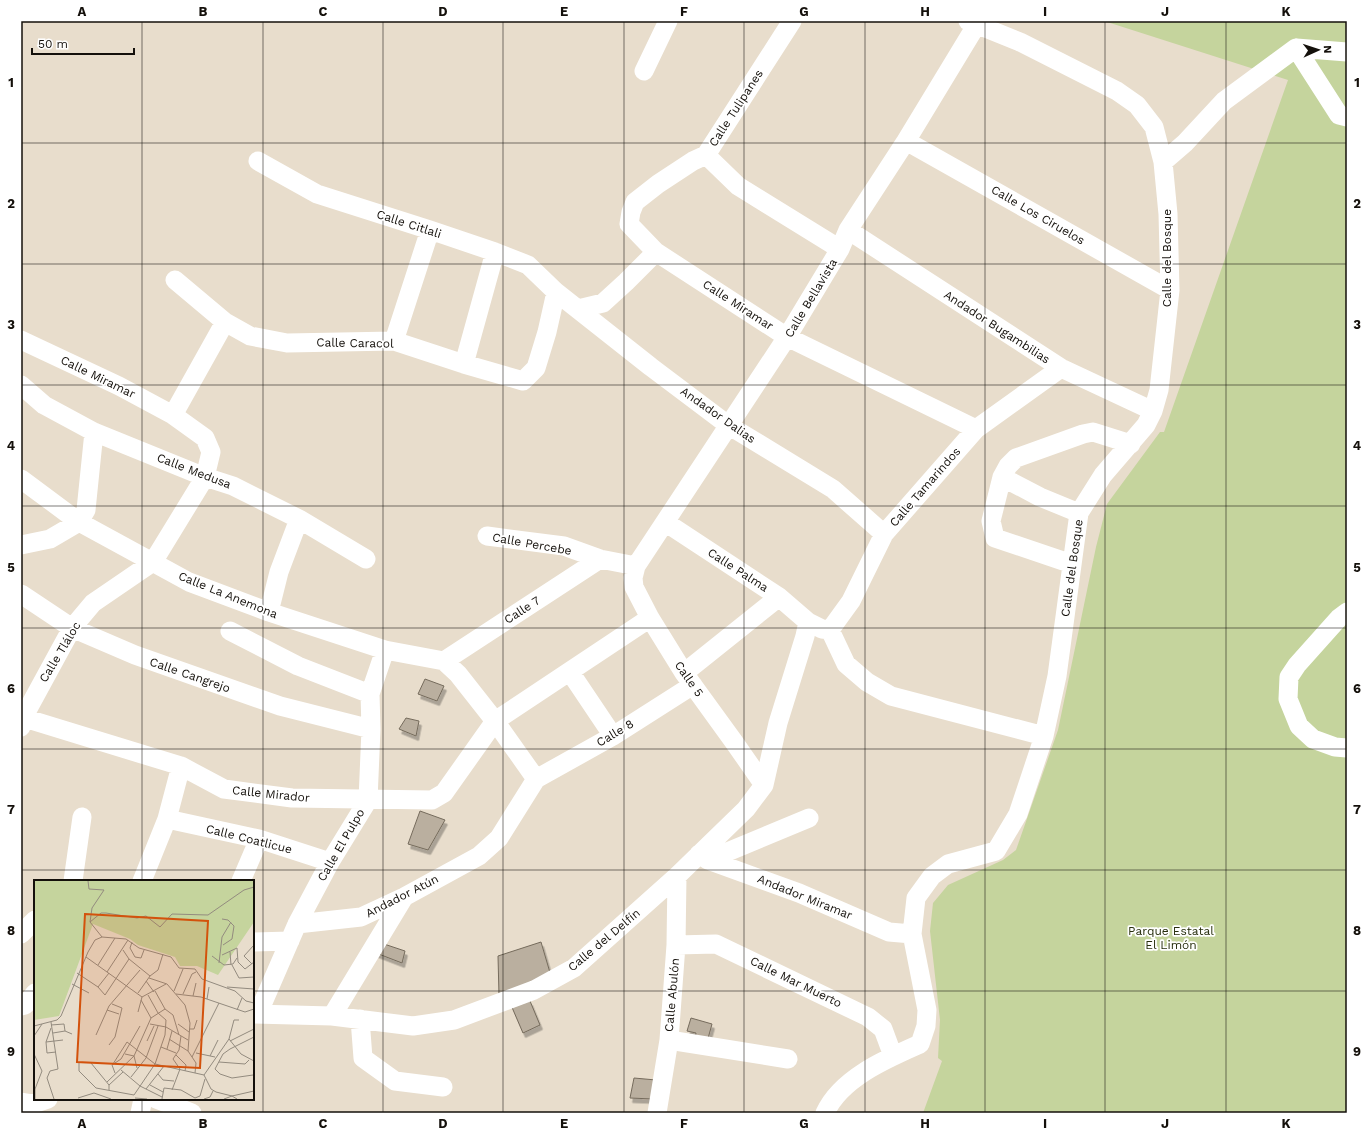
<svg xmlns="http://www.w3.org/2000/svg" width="1368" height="1134" font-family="'Work Sans',sans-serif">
<defs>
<filter id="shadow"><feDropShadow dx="2.5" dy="4.5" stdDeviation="0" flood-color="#0004"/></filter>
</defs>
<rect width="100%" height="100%" fill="#e8ddcc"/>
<!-- green -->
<path fill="#c5d49d" d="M1104,21H1347V1113H923L942,1061L938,1058L940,1020L930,931L933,903L948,885L1003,860L1016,850L1058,730L1096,547L1107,504L1160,432H1164L1288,80Z"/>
<!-- building -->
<path fill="#baaf9f" stroke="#756b5c" filter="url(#shadow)" d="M425,679L444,686L437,701L418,694Z
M406,718L419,721L416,736L399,729Z
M420,811L445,820L428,850L408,844Z
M541,942L551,976L499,996L498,956Z
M384,944L405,951L402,963L376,953Z
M530,1001L540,1025L523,1033L511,1005Z
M691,1018L712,1024L707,1042L695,1040L696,1033L687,1031Z
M634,1078L656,1080L653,1099L630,1098Z"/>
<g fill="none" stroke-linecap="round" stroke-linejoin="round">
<!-- minor -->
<path stroke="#fff" stroke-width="19" d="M792,21L706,155L693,161L658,184L635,202L631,212L629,224L656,252L787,337L976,429
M1296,48L1339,115L1347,117
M644,71L668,21
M906,141L1170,290
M706,155L738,186L840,249
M258,161L317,194L430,230L495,252L528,265L556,292L651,367L728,425L833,489L884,534
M1163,162L1185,143L1224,101L1296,48L1347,52
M848,230L1061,368L1153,411
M175,280L225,322L250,336L287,343L394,341L464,364L523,381L536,368L547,332L556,292
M578,309L603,303L626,282L656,252
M21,340L119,386L173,415L205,438L211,452L205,477L153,562L93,603L72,628L23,718L21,727
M394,341L430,230
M464,364L495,252
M21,385L44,405L94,432L205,477L233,486L299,519L366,559
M173,415L225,322
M1002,477L1040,497L1079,513
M21,479L79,522L189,582L269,612L385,650L444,661L458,674L495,721L536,779
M665,522L779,597L808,622L822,629L830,630L851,601L884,534L976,429L1061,368
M487,536L564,546L600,559L636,566
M21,545L50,539L79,522L86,510L94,432
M1072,564L995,538L991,521L1002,477L1008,466L1016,458L1083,434L1093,432L1131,444
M21,594L72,628L135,655L280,706L371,729
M269,612L279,572L299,519
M1347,612L1339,618L1297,665L1289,677L1288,699L1299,726L1313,739L1335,747L1347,748
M830,630L846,664L867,682L891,696L1044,736
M230,631L298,666L370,694
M444,661L600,559
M570,672L613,736
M684,673L779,597
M21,717L181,766L224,789L292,798L432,800L444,793L495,721L650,618
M764,785L734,742L684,673L650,618L634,587L633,578L636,566L787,337L840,249L848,230L906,141L977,24
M167,819L259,839L330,862
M699,854L708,860L799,893L889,932L912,934
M708,860L809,818
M73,881L82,817
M142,881L167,819L181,766
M241,881L259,839
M297,924L361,917L404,897L479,856L499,838L536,779L613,736L693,685
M21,934L35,920
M253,942L290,941
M676,945L716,944L868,1017L883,1029L893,1056
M21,1006L25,1005L35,993
M253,1014L332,1016L413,1026L454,1020L534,990L574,968L677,876L746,809L764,785L778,723L805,636L808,622
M258,1014L297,924L330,862L368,800L371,729L370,694L385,650
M332,1016L404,897
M360,1019L363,1058L395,1081L443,1087
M669,1040L788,1059
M156,1099L192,1113
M21,1102L33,1104L48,1099
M140,1113L143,1099
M657,1113L669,1040L676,945L677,876
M825,1113C841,1078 886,1059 920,1044L926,1026L927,1010L912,934L916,898L932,876L948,864L996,851L1018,814L1044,736L1057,676L1079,513L1103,475L1146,425L1153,411L1159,390L1170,290L1168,214L1163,162L1154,127L1137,105L1117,91L1020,42L968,21"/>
</g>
<!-- grid -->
<path fill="none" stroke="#14100b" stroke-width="1" stroke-opacity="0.55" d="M142,21V881M263,21V1113M383,21V1113M503,21V1113M624,21V1113M744,21V1113M865,21V1113M985,21V1113M1105,21V1113M1226,21V1113M21,143H1347M21,264H1347M21,385H1347M21,506H1347M21,628H1347M21,749H1347M21,870H1347M21,991H35M253,991H1347M142,1099V1113"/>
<g text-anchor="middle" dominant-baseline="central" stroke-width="3.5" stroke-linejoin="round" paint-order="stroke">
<!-- street labels -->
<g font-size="12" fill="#14100b" stroke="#fff">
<text transform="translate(736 108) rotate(-57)">Calle Tulipanes</text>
<text transform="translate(1038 215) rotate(30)">Calle Los Ciruelos</text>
<text transform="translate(409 224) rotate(18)">Calle Citlali</text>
<text transform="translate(1167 258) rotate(-90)">Calle del Bosque</text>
<text transform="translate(811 298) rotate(-59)">Calle Bellavista</text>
<text transform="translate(738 305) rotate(33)">Calle Miramar</text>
<text transform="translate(997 327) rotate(33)">Andador Bugambilias</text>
<text transform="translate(355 343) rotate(1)">Calle Caracol</text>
<text transform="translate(98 377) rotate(26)">Calle Miramar</text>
<text transform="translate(718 415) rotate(35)">Andador Dalias</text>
<text transform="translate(194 471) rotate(21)">Calle Medusa</text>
<text transform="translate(925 487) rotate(-49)">Calle Tamarindos</text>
<text transform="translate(532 544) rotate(10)">Calle Percebe</text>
<text transform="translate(1072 568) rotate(-82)">Calle del Bosque</text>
<text transform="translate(738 570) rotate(33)">Calle Palma</text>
<text transform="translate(228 595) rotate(22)">Calle La Anemona</text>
<text transform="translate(522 610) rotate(-33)">Calle 7</text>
<text transform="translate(60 652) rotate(-59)">Calle Tláloc</text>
<text transform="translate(190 675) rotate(19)">Calle Cangrejo</text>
<text transform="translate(689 679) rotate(55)">Calle 5</text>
<text transform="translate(615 733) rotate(-31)">Calle 8</text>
<text transform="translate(271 794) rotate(6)">Calle Mirador</text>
<text transform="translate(249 839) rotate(14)">Calle Coatlicue</text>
<text transform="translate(341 845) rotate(-60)">Calle El Pulpo</text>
<text transform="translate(402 896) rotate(-27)">Andador Atún</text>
<text transform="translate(805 897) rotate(22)">Andador Miramar</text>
<text transform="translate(604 940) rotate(-40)">Calle del Delfín</text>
<text transform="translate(796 982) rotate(26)">Calle Mar Muerto</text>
<text transform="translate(672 995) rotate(-85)">Calle Abulón</text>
</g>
<!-- park labels -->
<g font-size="12" fill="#272e0d" stroke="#fff">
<text x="1171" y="931">Parque Estatal<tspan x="1171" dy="14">El Limón</tspan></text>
</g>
</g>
<!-- overview -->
<g transform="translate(34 880)">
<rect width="220" height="220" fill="#e8ddcc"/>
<path d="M0,1H220V42L184,95L163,86H146L141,77L104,65L96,59L59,44L25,136L0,140Z" fill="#c5d49d"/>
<path fill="none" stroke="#938b7f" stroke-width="1" d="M54,1L55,9L70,10L58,28L56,42L68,57M188,39L194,40L200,46L198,59L189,65M56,42L67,33H72L103,38L112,36L126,47L138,34L174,35L210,10L220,7M98,62L96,68L101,77L107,78L110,70M89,70L95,79L116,96L104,113M196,72L197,85M188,75L203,68L204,82L211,89L220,82M178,76L190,85L199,84L203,78M52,77L108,117M185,83L188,57L197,42M218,84L210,76L220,65M64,85L81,58M198,85L205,98L220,97M73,92L94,60M43,93L64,107L71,115L95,79M116,96L124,90L129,74M115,98L133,104L151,125L156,143L154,171L162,183L161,193M112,101L120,112M38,104L55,113M64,107L75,93M193,107L220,109M121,111L131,129L139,135L145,155M140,111L149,89M142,114L167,117L211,132L220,129M149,114L158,94L162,92M159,116L162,103M108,117L132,104M173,119L175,107M107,120L117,138M73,130L85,134M203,130L208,118M104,132L108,117M17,142L24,189L16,191L13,198L20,219M116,144L132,147L154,160M144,144L155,152M17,145L30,144L31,151M0,146L23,140L27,136L54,72L61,60L68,57L92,59L105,68L137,77L145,88L161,89L168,99L201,111L212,121L220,123M17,148L12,162L13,173L22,172M156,149H160L163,140M19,153L31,151L38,154M62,155L75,126L106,90M0,156L8,144M135,159L154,171M195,159L207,174L220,181M195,159L200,140H205M113,161L120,146M196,161L220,149M12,162L29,160M75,165L81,157L88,128L78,124M127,167L142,173M133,169L138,151M162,173L181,177M0,174L8,191L1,209V219M91,174L100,176L103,188M142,175L152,185L151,191M176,176L184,160M158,177L185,123M139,179L145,170L147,156M185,182L211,184L215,180M45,183V191L62,208L100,215M57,183L75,205V210M79,184L93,162L121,184L170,195M87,190L106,206L128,217M81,193L78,185L87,179L106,146M124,194L129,200L140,201M170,195L177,209L182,212L198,216L220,211M170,195L195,159M219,195L198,198L186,194L181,189L189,174L196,169L220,157M97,197L112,178L124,146M73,202L100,176L117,138L131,129M75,205L89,192M116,205L129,212M112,209L130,186M138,210L146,189L139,179M100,215L121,184L131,155L132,140L124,133L114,115M44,218L60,213L77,219M101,218L113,219M128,219L130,208L147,210L161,218L166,216L171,199M170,219L176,217L179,211M190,219L198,216L203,219"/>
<path fill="#d3520c" fill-opacity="0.15" stroke="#d3520c" stroke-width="2" d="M51,34L174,41L166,188L43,182Z"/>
<rect width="220" height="220" fill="none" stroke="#14100b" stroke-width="2"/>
</g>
<!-- border -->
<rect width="1368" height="1134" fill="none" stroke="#ffffff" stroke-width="44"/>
<!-- north arrow -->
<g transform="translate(1318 50) rotate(87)" stroke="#ffffff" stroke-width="3" paint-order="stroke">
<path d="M0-3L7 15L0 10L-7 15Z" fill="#14100b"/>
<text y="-6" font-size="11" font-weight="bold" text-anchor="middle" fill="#14100b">N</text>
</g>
<!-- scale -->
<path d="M32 48v6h102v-6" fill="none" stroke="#14100b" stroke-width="2"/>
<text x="38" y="48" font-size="12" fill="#14100b" stroke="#ffffff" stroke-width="3" paint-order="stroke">50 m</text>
<rect x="22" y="22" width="1324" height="1090" fill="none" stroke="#14100b" stroke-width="1.5"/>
<g font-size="13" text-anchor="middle" font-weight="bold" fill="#14100b">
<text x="82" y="16">A</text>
<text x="203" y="16">B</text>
<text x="323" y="16">C</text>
<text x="443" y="16">D</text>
<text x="564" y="16">E</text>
<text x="684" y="16">F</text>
<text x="804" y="16">G</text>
<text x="925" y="16">H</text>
<text x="1045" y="16">I</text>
<text x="1165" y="16">J</text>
<text x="1286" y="16">K</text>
<text x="11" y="87">1</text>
<text x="1357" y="87">1</text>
<text x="11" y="208">2</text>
<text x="1357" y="208">2</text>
<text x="11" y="329">3</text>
<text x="1357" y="329">3</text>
<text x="11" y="450">4</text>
<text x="1357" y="450">4</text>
<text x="11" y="572">5</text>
<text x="1357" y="572">5</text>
<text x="11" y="693">6</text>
<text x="1357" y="693">6</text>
<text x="11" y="814">7</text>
<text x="1357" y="814">7</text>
<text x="11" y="935">8</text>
<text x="1357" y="935">8</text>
<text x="11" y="1056">9</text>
<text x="1357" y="1056">9</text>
<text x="82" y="1128">A</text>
<text x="203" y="1128">B</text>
<text x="323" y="1128">C</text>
<text x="443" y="1128">D</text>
<text x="564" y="1128">E</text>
<text x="684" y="1128">F</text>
<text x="804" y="1128">G</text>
<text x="925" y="1128">H</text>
<text x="1045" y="1128">I</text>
<text x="1165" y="1128">J</text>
<text x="1286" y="1128">K</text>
</g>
</svg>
